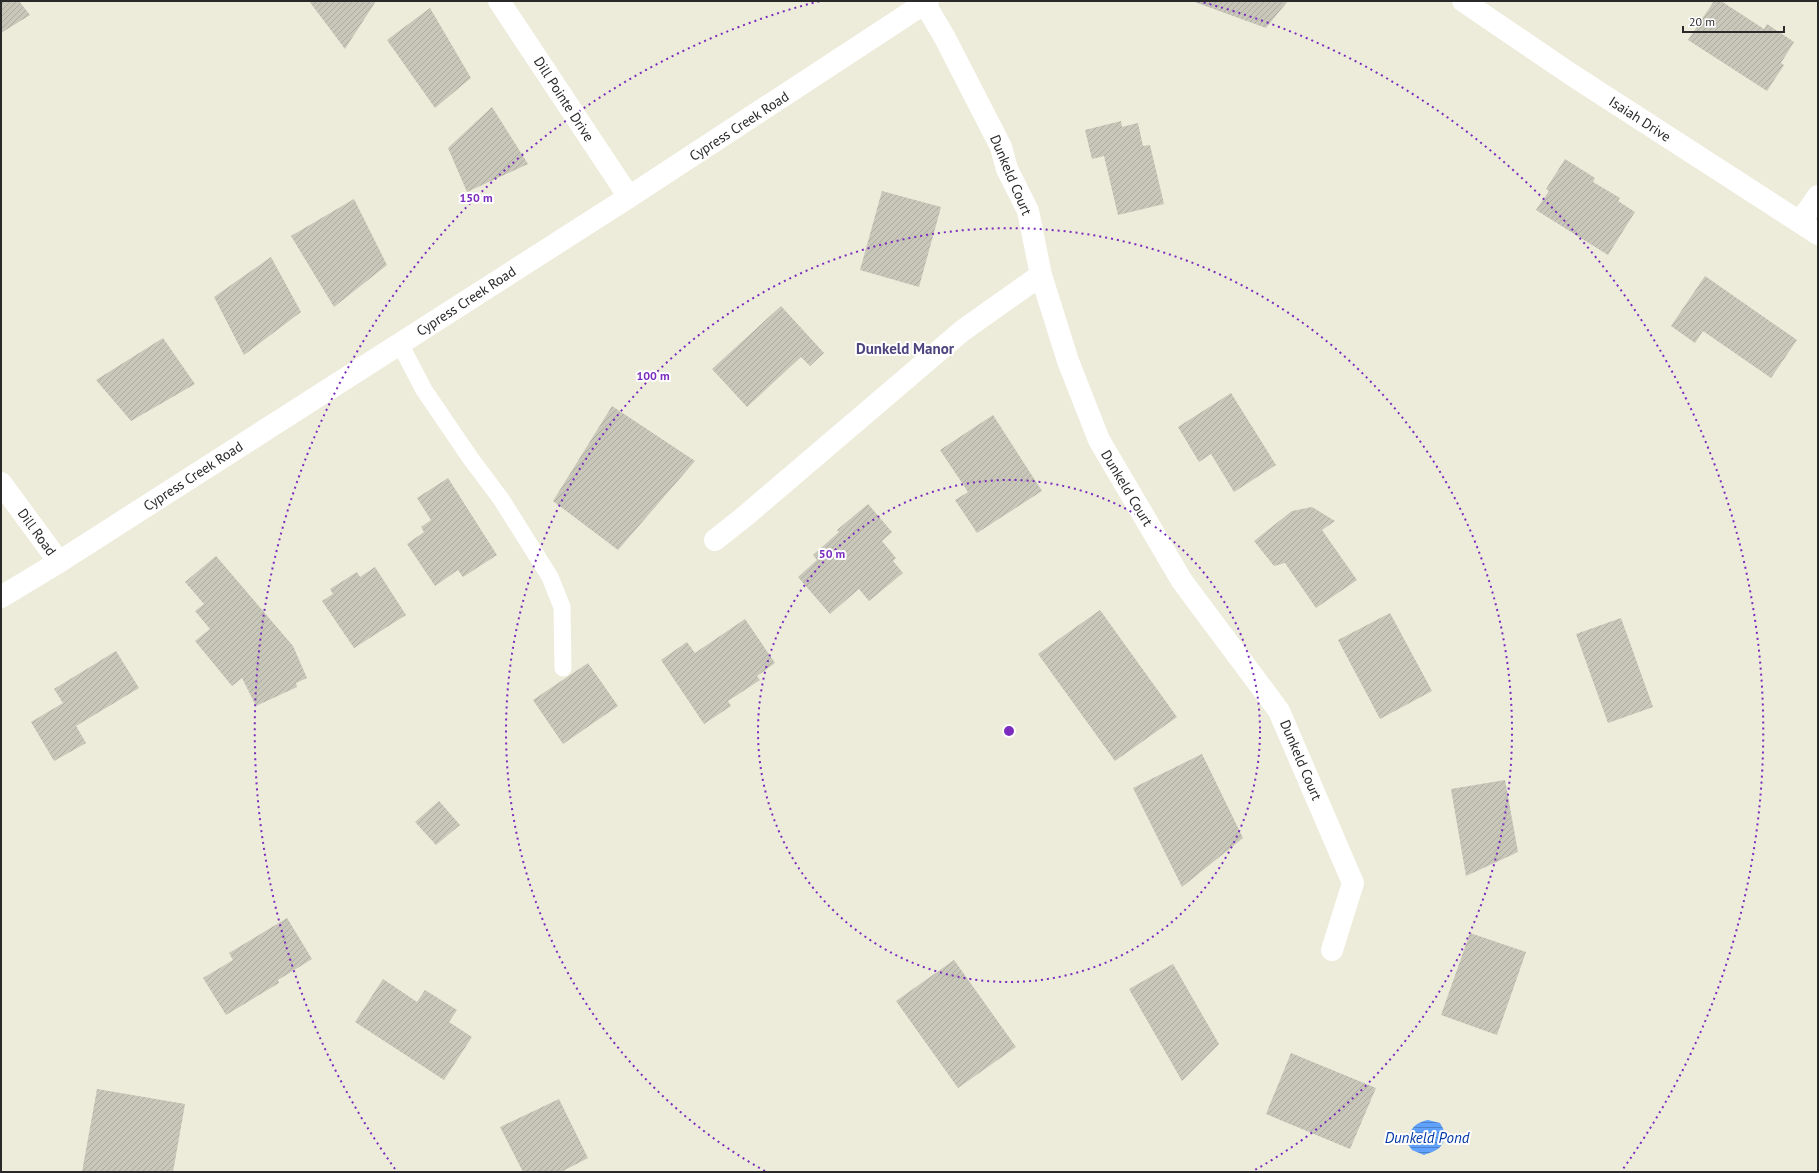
<svg xmlns="http://www.w3.org/2000/svg" width="1819" height="1173" font-family="'PT Sans',sans-serif">
<defs>
<pattern id="water-rules" width="6" height="5" patternUnits="userSpaceOnUse"><rect width="6" height="5" fill="#5fa1fc"/><path d="M0 2.5h6" fill="none" stroke="#4e83cc"/></pattern>
<pattern id="building-hatch" width="6" height="6" patternUnits="userSpaceOnUse"><rect width="6" height="6" fill="#c8c7b9"/><path d="M-1 1l2-2M0 6l6-6M5 7l2-2" fill="none" stroke="#acab9f"/></pattern>
</defs>
<rect width="100%" height="100%" fill="#edebd9"/>
<!-- water -->
<path fill="url(#water-rules)" d="M1428,1120L1440,1123L1446,1134C1442,1149 1438,1150 1424,1155L1412,1150L1407,1143C1410,1129 1414,1123 1428,1120Z"/>
<!-- building -->
<path fill="url(#building-hatch)" d="M1,1H19L30,15L1,33Z
M309,1H376L345,49Z
M1192,1H1288L1266,28Z
M1714,1H1721L1764,29L1767,24L1794,42L1781,63L1784,65L1767,91L1688,40Z
M430,8L471,78L435,108L387,40Z
M492,107L528,164L467,192L448,148Z
M1121,121L1122,127L1138,123L1143,146L1150,145L1164,204L1118,215L1104,156L1092,159L1085,130Z
M1565,159L1595,178L1593,182L1620,198L1618,201L1635,212L1608,255L1536,210L1549,191L1546,189Z
M882,191L941,207L919,287L860,270Z
M354,199L387,265L334,307L291,236Z
M271,257L301,312L244,355L214,297Z
M1705,276L1797,340L1771,378L1703,331L1695,343L1671,326Z
M781,306L824,353L810,366L801,357L747,407L712,369Z
M163,338L195,384L131,421L96,380Z
M1231,393L1276,465L1234,492L1211,454L1199,462L1178,427Z
M612,406L695,461L618,550L553,501Z
M993,415L1042,491L977,533L955,500L968,492L940,450Z
M448,478L497,555L463,577L458,570L435,586L407,544L424,532L421,527L431,520L417,498Z
M868,504L892,532L882,541L896,558L893,561L903,573L869,601L859,589L830,614L798,577L817,560L813,555L839,532L837,530Z
M1312,507L1335,521L1322,530L1357,580L1316,608L1285,563L1274,566L1254,541L1292,511Z
M216,556L293,646L307,678L296,683L297,687L256,706L242,678L232,686L195,641L210,629L195,611L204,604L185,582Z
M375,567L406,615L354,648L322,601L333,594L330,589L357,572L360,577Z
M1100,610L1177,717L1115,761L1038,654Z
M1390,613L1432,691L1380,719L1338,640Z
M1621,618L1653,707L1608,723L1576,634Z
M745,619L775,663L757,676L760,680L728,701L731,706L704,724L661,660L687,642L695,653Z
M116,651L139,688L76,726L86,743L54,761L31,722L63,703L54,689Z
M588,663L618,706L563,744L533,700Z
M1202,754L1243,838L1182,887L1133,788Z
M1505,780L1518,852L1466,876L1451,789Z
M439,801L460,825L436,845L415,822Z
M287,918L312,959L278,980L279,983L226,1015L203,978L233,960L229,953Z
M1470,933L1526,952L1497,1035L1441,1015Z
M954,960L1016,1047L958,1088L896,1001Z
M1173,964L1219,1044L1182,1081L1129,989Z
M383,979L417,1002L425,990L457,1010L449,1022L472,1037L444,1080L355,1022Z
M1291,1053L1376,1088L1350,1149L1266,1114Z
M97,1089L185,1104L173,1172H82Z
M559,1099L588,1158L561,1172H523L500,1127Z"/>
<g fill="none" stroke-linecap="round" stroke-linejoin="round">
<!-- service -->
<path stroke="#fff" stroke-width="17" d="M400,344L424,390L471,459L501,499L550,577L562,607L563,668"/>
<!-- minor -->
<path stroke="#fff" stroke-width="22" d="M499,1L629,197
M1463,1L1572,75L1818,234
M925,4L945,38L1001,147L1007,169L1028,211L1041,275L1068,361L1099,440L1182,581L1279,711L1353,883L1332,950
M1800,222L1818,196
M1,483L59,562
M715,540L744,517L962,331L1041,275
M1,597L59,562L629,197L928,1"/>
</g>
<!-- distance rings -->
<g fill="none" stroke="#7b2cbf" stroke-width="2" stroke-dasharray="2 4">
<circle cx="1009" cy="731" r="251"/>
<path d="M765 1171A503 503 0 1 1 1253 1171"/>
<path d="M395 1169A754 754 0 0 1 820 1M1198 1A754 754 0 0 1 1623 1169"/>
</g>
<g text-anchor="middle" dominant-baseline="central" stroke-width="4" stroke-linejoin="round" paint-order="stroke">
<!-- street labels -->
<g font-size="14" fill="#292929" stroke="#fff">
<text transform="translate(564 99) rotate(57)">Dill Pointe Drive</text>
<text transform="translate(1640 119) rotate(33)">Isaiah Drive</text>
<text transform="translate(739 126) rotate(-33)">Cypress Creek Road</text>
<text transform="translate(1011 175) rotate(67)">Dunkeld Court</text>
<text transform="translate(466 301) rotate(-33)">Cypress Creek Road</text>
<text transform="translate(193 476) rotate(-33)">Cypress Creek Road</text>
<text transform="translate(1127 488) rotate(59)">Dunkeld Court</text>
<text transform="translate(37 532) rotate(54)">Dill Road</text>
<text transform="translate(1301 760) rotate(67)">Dunkeld Court</text>
</g>
<!-- neighbourhood labels -->
<g font-size="15" font-weight="bold" fill="#4c447e" stroke="#fff">
<text x="905" y="348">Dunkeld Manor</text>
</g>
<!-- water labels -->
<g font-size="15" font-style="italic" fill="#0038a6" stroke="#fff">
<text x="1427" y="1137">Dunkeld Pond</text>
</g>
</g>
<circle cx="1009" cy="731" r="6" fill="#7b2cbf" stroke="#fff" stroke-width="2"/>
<g font-size="12" text-anchor="middle" font-weight="bold" fill="#7b2cbf" stroke="#fff" stroke-width="4" stroke-linejoin="round" paint-order="stroke">
<text x="476" y="202">150 m</text>
<text x="653" y="380">100 m</text>
<text x="832" y="558">50 m</text>
</g>
<!-- border -->
<rect width="1819" height="1173" fill="none" stroke="#292929" stroke-width="4"/>
<!-- scale -->
<path d="M1683 26v6h101v-6" fill="none" stroke="#292929" stroke-width="2"/>
<text x="1689" y="26" font-size="12" fill="#292929" stroke="#ffffff" stroke-width="3" paint-order="stroke">20 m</text>
</svg>
